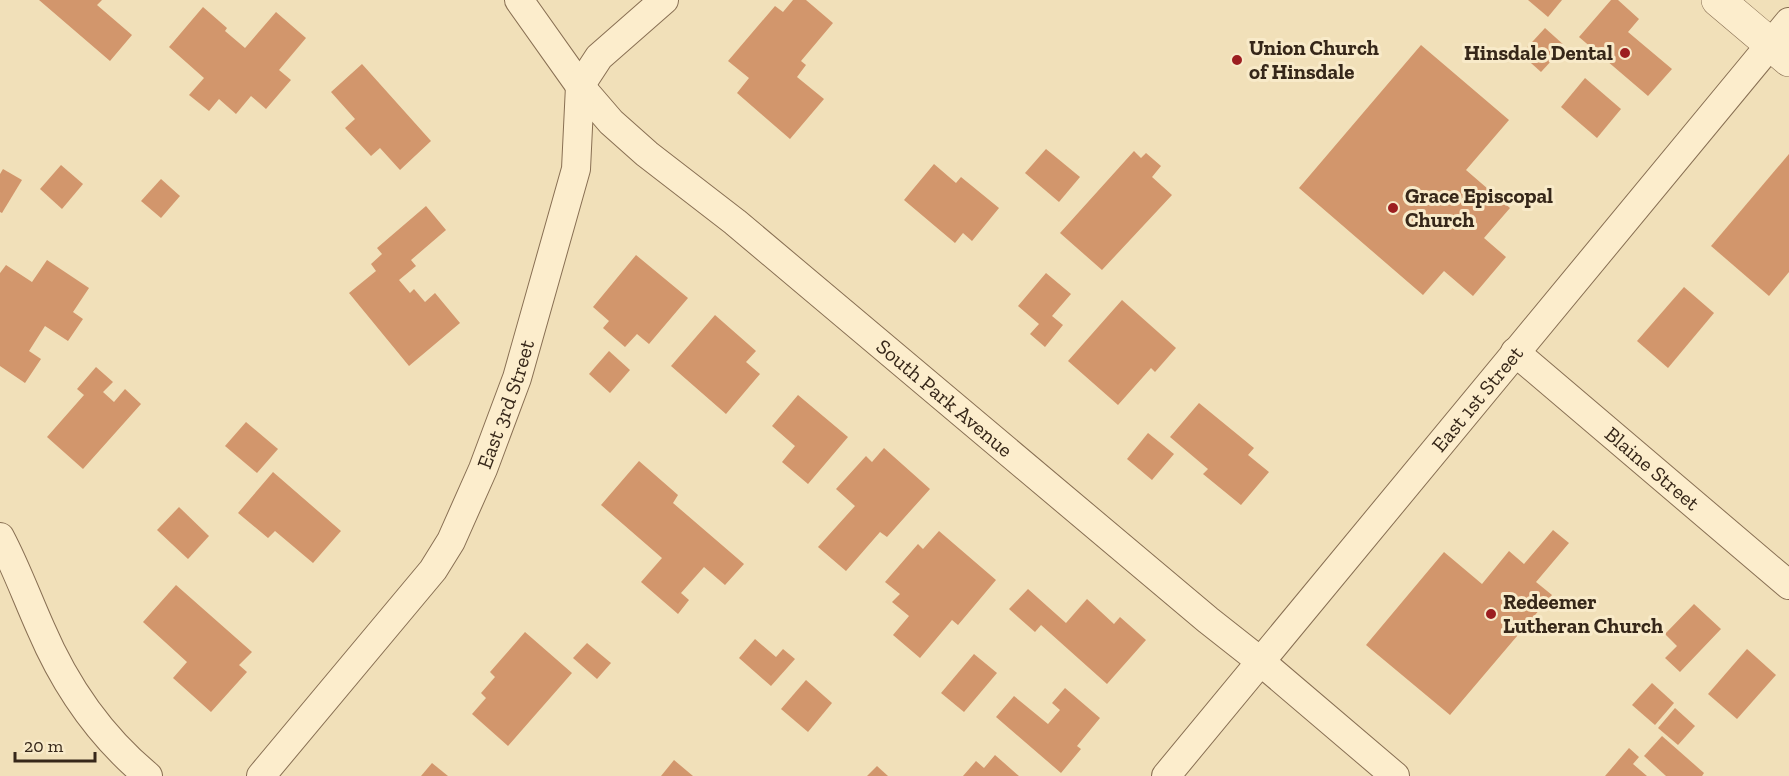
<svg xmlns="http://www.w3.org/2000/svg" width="1789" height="776" font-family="'Zilla Slab',serif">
<rect width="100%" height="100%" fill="#f1e0b9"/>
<g fill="#d2966c">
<polygon points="39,0 102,0 97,5 132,35 110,61"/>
<polygon points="793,0 806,0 833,23 801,61 806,65 797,77 824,99 790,139 737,93 749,78 728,61 775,6 783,12"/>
<polygon points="1528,0 1562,0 1548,17"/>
<polygon points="1611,0 1618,0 1639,19 1628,32 1672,69 1648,96 1579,37"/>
<polygon points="203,7 227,28 225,31 245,48 276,12 306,38 279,70 291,80 266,109 251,96 236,114 219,99 209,111 189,95 204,78 169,47"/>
<polygon points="1545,28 1565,46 1541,72 1521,54"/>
<polygon points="1421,45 1509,120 1466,170 1510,208 1484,238 1506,257 1473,296 1444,271 1423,295 1299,188"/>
<polygon points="362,64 431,141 400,170 380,148 371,156 345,128 355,119 331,92"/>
<polygon points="1585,78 1621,109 1597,138 1561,107"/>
<polygon points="1046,149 1080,177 1059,202 1025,173"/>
<polygon points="1134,151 1141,158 1146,153 1161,166 1152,177 1172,195 1102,270 1060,233"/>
<polygon points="1789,154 1789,272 1769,296 1711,246"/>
<polygon points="934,164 956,183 961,177 999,208 972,241 963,233 955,243 904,200"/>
<polygon points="61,165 83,184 62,209 40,189"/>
<polygon points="3,169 22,180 2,213 0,212 0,174"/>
<polygon points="161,179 180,196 161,218 141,201"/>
<polygon points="426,206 446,230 411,260 416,266 399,280 410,293 414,289 425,302 435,293 460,323 409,366 349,293 376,271 371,264 382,254 377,248"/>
<polygon points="636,255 688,298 649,344 637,334 625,347 603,328 609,321 593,307"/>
<polygon points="47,260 89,288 73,312 83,319 68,341 45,326 29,351 41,359 25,383 0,366 0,273 6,265 32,282"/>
<polygon points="1046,273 1071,294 1052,316 1063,325 1045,347 1030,334 1039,324 1018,306"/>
<polygon points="1684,287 1714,313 1668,368 1637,341"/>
<polygon points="1122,300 1176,348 1155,372 1151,368 1118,405 1068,361"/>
<polygon points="715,315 756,351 746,362 760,374 726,414 671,366"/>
<polygon points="609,351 630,370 610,393 589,374"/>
<polygon points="96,367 113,382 103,392 114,402 125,389 141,404 83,469 47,437 84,395 77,389"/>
<polygon points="798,395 848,437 808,484 782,462 795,446 772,426"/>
<polygon points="1199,403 1254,448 1248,455 1269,472 1241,505 1203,474 1208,469 1170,437"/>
<polygon points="246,422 278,449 257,473 225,446"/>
<polygon points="1148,433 1174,454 1152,480 1127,459"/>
<polygon points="884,448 930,489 887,537 880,532 846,571 818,547 855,506 836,489 866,456 872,462"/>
<polygon points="639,461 678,495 673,503 744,564 725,585 704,567 681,593 689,600 678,614 641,582 662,558 601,505"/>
<polygon points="273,472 341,531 313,563 275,531 268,538 238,513"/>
<polygon points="179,507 209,536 188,559 157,530"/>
<polygon points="1553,530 1569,543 1536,582 1552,595 1450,715 1366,645 1444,552 1482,584 1509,551 1524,564"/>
<polygon points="939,531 996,580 958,625 952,620 920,658 893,635 909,616 892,602 900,594 885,582 918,544 923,549"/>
<polygon points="176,585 252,652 239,665 247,672 211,712 173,678 187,662 143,622"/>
<polygon points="1028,589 1066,623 1087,599 1114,624 1120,617 1146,640 1107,684 1041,625 1035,632 1009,609"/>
<polygon points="1694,604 1721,629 1680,672 1665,658 1677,646 1665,634"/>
<polygon points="525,632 572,673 508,746 472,714 486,698 481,693 495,677 490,672"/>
<polygon points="755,639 776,657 783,649 795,659 771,686 739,658"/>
<polygon points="587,643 611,663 597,679 573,658"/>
<polygon points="1747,649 1776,675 1737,719 1708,694"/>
<polygon points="974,654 997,673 964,712 941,693"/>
<polygon points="806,680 832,703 808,732 781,709"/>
<polygon points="1652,683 1674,703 1655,725 1632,705"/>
<polygon points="1065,688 1100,718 1077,746 1081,749 1061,773 996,717 1014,696 1048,724 1060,710 1052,703"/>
<polygon points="1675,708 1695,726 1678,745 1658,728"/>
<polygon points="1662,736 1704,773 1702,776 1666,776 1644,756"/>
<polygon points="1629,748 1639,757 1633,764 1647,776 1605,776"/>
<polygon points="995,755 1019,776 963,776 976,761 984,768"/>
<polygon points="674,760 693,776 661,776"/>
<polygon points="432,763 448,776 421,776"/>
<polygon points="877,766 888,776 867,776"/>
</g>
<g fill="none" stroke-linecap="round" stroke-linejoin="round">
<g stroke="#886f53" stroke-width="30">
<g id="minor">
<path id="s1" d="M519,0L580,86L611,122L647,154L735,222L1208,620L1260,661L1395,776"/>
<path id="s2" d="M1515,352L1789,585"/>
<path d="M0,537C16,567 27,598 41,629C65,685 101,737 148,776"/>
<path id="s3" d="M261,776L433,570L451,541L483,469L517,378L576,169L580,86L599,57L664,0"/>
<path id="s4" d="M1166,776L1789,22"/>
</g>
</g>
<g stroke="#886f53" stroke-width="34">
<polyline id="tertiary" points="1718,0 1789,60"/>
</g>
<use href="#minor" stroke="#fcedcc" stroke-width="28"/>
<use href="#tertiary" stroke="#fcedcc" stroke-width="33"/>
</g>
<g fill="#9c1e20" stroke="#f8eac9" stroke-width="2">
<circle cx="1625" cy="53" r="6"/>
<circle cx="1237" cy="60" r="6"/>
<circle cx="1393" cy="208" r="6"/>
<circle cx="1491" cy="614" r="6"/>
</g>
<g text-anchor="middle" stroke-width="6" stroke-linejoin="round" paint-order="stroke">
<g font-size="21" font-weight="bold" fill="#362719" stroke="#f8eac9" text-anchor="start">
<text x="1249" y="55">Union Church<tspan x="1249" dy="24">of Hinsdale</tspan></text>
<text x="1613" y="60" text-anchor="end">Hinsdale Dental</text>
<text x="1405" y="203">Grace Episcopal<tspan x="1405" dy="24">Church</tspan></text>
<text x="1503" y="609">Redeemer<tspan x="1503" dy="24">Lutheran Church</tspan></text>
</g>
<g font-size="21" fill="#362719" stroke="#f8eac9">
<text dy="7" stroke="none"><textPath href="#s1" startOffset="586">South Park Avenue</textPath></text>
<text dy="7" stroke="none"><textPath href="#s4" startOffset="489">East 1st Street</textPath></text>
<text dy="7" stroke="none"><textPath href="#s3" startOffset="450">East 3rd Street</textPath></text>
<text dy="7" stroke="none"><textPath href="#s2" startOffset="180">Blaine Street</textPath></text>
</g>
</g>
<path d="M15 752v9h80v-9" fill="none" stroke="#362719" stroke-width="3"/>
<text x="24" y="752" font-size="18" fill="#362719" stroke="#f8eac9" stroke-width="4.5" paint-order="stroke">20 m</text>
</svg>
